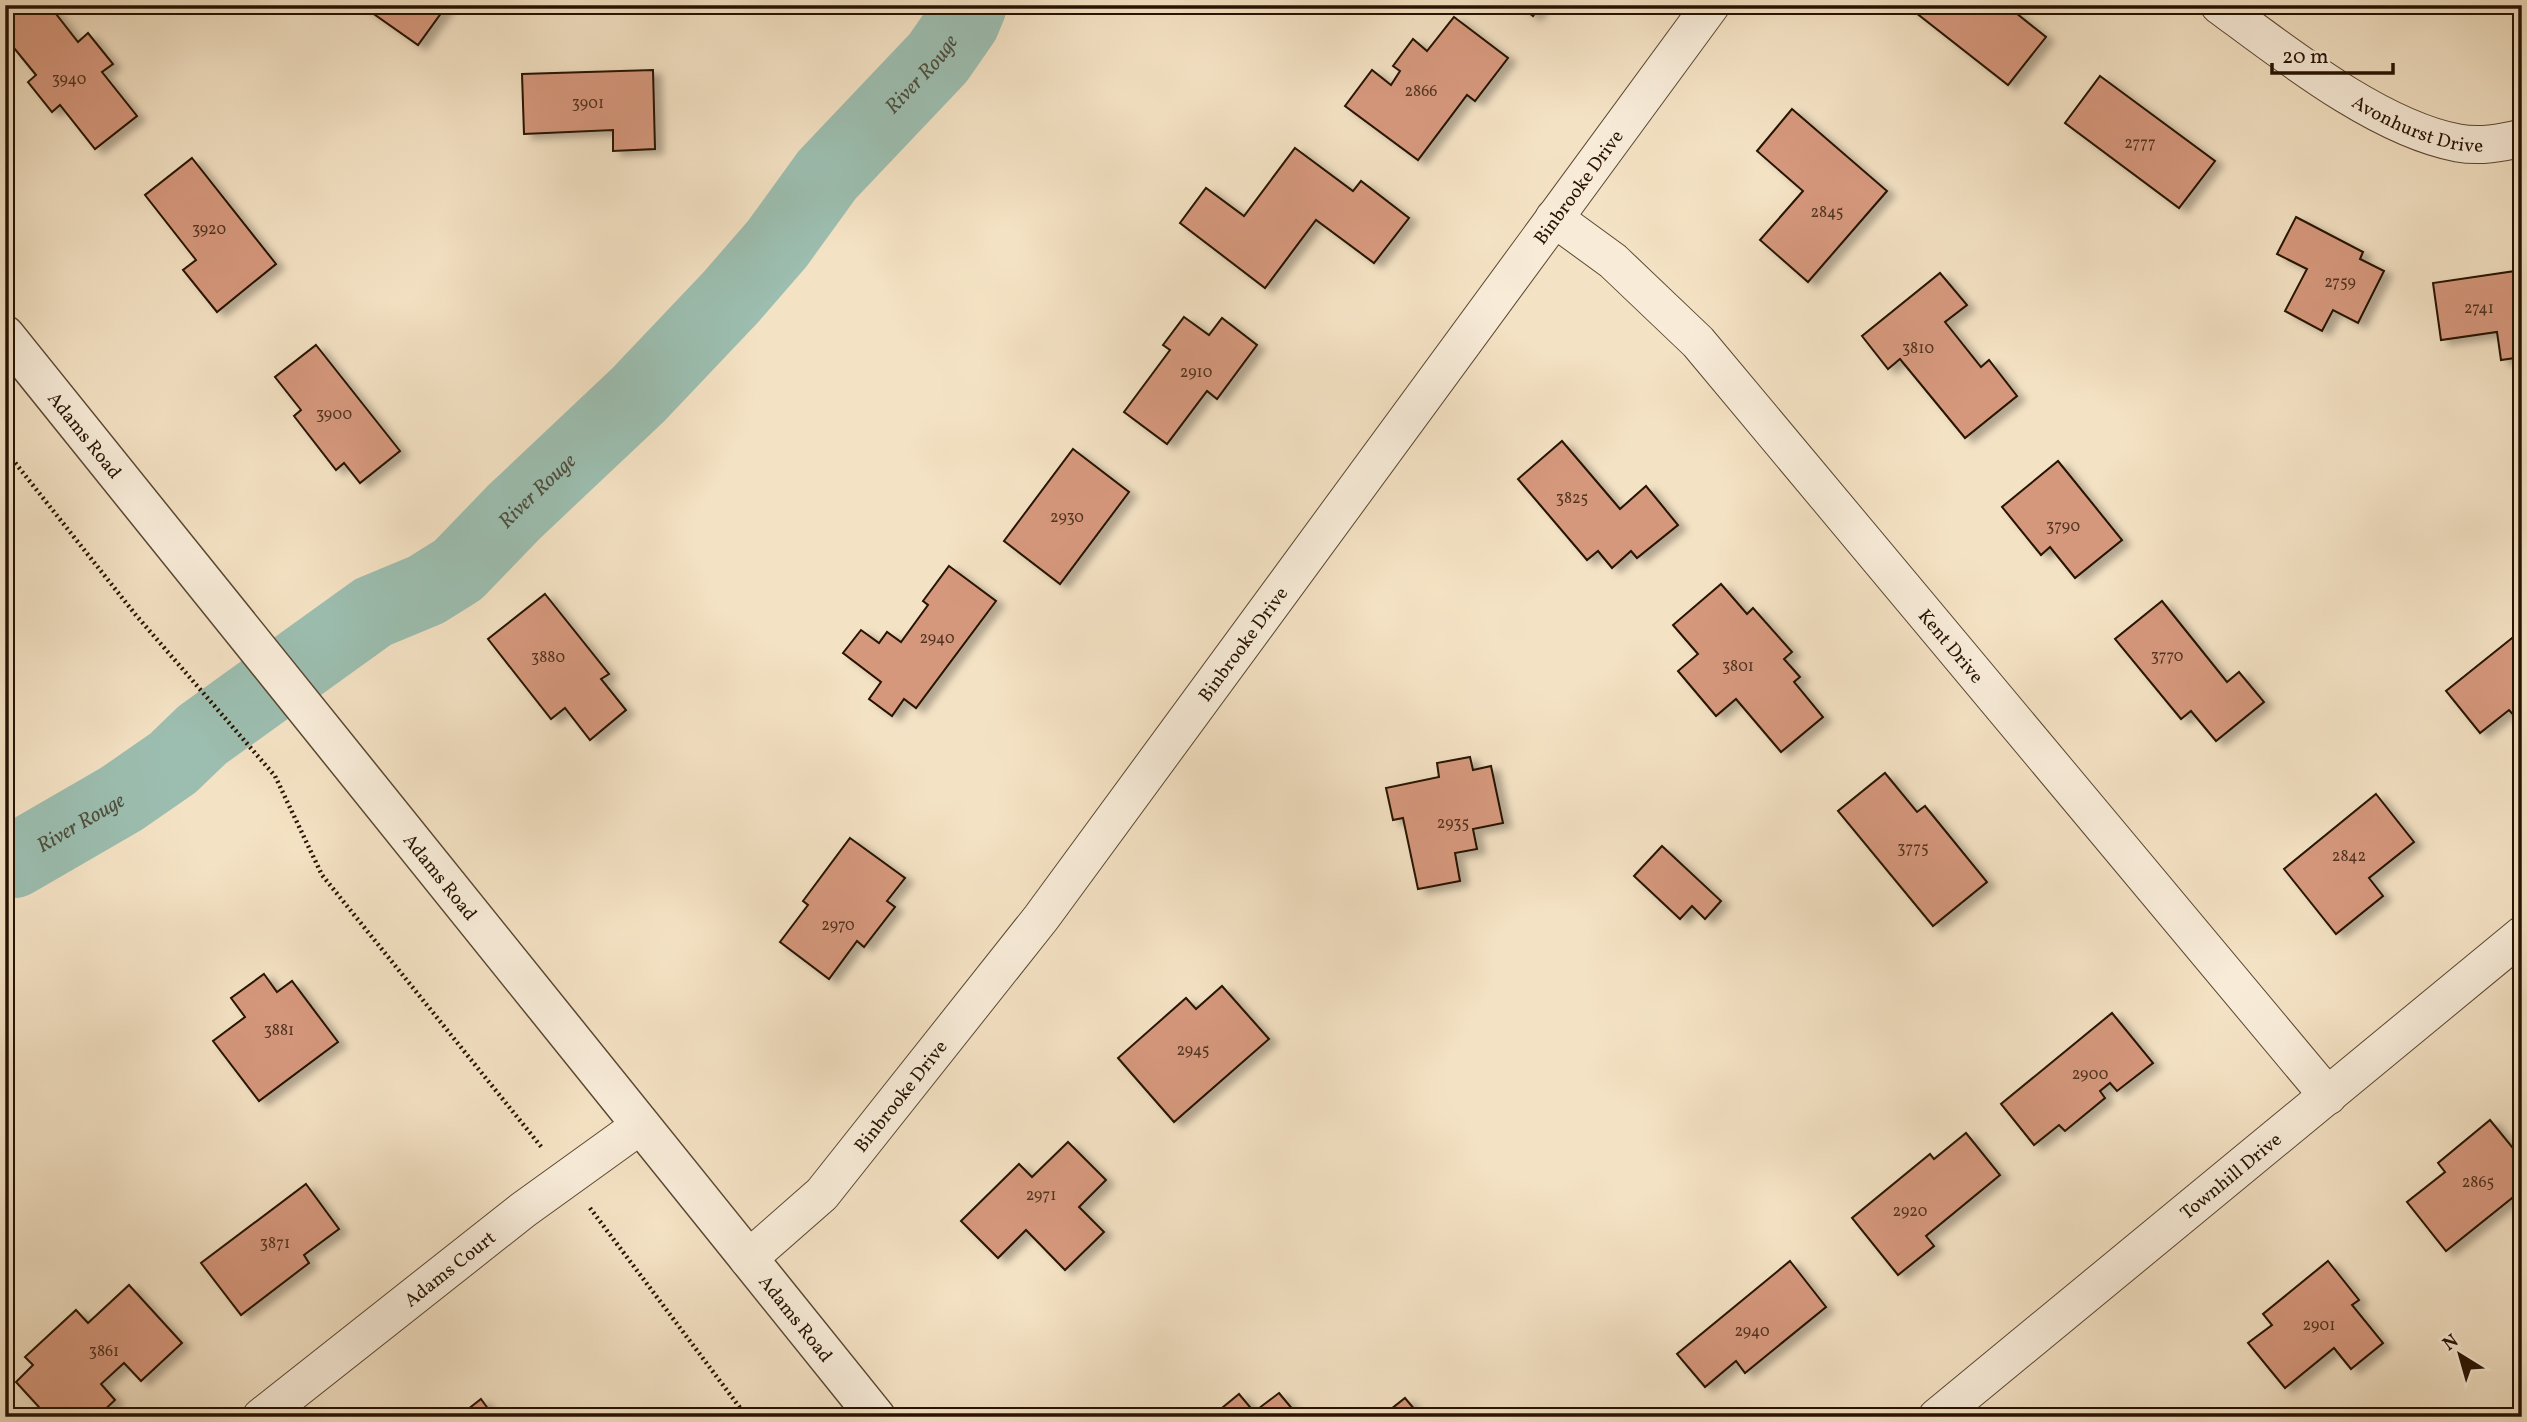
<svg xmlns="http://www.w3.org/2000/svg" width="2527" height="1422" font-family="Vollkorn,serif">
<defs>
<filter id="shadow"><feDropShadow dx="8" dy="4.5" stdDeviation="3.5" flood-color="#0004"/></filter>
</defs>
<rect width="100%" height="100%" fill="#f4e2c4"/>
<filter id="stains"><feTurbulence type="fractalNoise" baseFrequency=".00286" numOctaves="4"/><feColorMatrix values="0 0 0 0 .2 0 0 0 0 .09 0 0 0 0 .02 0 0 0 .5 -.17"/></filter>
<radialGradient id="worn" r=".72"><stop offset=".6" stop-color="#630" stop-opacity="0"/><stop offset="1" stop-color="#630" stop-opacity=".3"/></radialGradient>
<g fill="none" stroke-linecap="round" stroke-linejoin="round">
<path stroke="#9cbeb0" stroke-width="74" id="s1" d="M5,859L14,861L121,799L173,763L202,735L373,612L426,590L458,570L514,512L638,395L731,297L777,244L827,175L938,58L963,22L970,5"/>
</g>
<g fill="#d6987d" stroke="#261301" stroke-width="2" filter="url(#shadow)">
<polygon points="7,5 49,5 78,42 88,33 113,64 102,72 137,116 95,149 60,105 52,112 28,82 36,75 5,37"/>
<polygon points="361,5 447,5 418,45"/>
<polygon points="1519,5 1541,5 1533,16"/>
<polygon points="1906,5 2006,5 2046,37 2008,85"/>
<polygon points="1454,17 1508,58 1475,101 1467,95 1418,160 1345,106 1372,70 1391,85 1400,71 1393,66 1413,39 1427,51"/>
<polygon points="653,70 655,149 613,151 613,130 524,134 522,74"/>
<polygon points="2100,76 2215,161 2179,208 2065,123"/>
<polygon points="1792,109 1887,191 1808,282 1760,240 1803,191 1757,151"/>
<polygon points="1295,148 1353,191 1361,181 1409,218 1374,263 1316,220 1265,288 1180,223 1206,188 1244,216"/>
<polygon points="192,158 276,264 217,312 183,270 196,260 145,195"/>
<polygon points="2296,217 2363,252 2360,259 2384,271 2358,323 2333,310 2322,331 2285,311 2307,269 2277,254"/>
<polygon points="2522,270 2522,357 2501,360 2497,332 2441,340 2433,283"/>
<polygon points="1940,273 1967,305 1945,322 1981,367 1989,360 2017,396 1965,438 1900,359 1888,369 1862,336"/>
<polygon points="1184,317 1209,335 1222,318 1257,345 1217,399 1207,391 1167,444 1124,412 1170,350 1163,345"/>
<polygon points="316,345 400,451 360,483 344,463 336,470 294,416 301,410 275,377"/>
<polygon points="1562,441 1620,509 1646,486 1678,525 1637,558 1631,551 1612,568 1598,551 1587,560 1518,479"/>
<polygon points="1073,449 1129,492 1060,584 1004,541"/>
<polygon points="2058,461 2122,540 2075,578 2050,547 2041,555 2002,507"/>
<polygon points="949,566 996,601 916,708 904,699 892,716 869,699 881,682 843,653 861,630 879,643 887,632 901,642 928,605 923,601"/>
<polygon points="1721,584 1747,614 1753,608 1792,652 1784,659 1800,677 1794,682 1823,717 1781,752 1736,699 1716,716 1678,671 1698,654 1673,625"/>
<polygon points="545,594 609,674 601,679 626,710 590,740 565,708 551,719 488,639"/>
<polygon points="2162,601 2227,682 2239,672 2264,702 2216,741 2191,711 2181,719 2115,639"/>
<polygon points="2522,630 2522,717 2518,720 2509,710 2480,733 2446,691"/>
<polygon points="1470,757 1473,770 1491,766 1503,823 1473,829 1477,849 1455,853 1460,881 1418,889 1403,818 1393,820 1386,788 1439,777 1437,763"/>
<polygon points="1885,773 1917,812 1925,806 1987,882 1933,926 1838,811"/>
<polygon points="2376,794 2414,842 2369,878 2383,896 2336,934 2284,869"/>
<polygon points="850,838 905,878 887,901 895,907 864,947 857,941 829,979 780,942 808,905 803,901"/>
<polygon points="1662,846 1721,901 1705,919 1692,906 1680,919 1634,876"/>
<polygon points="264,974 277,992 292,981 338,1042 259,1101 213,1041 245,1017 231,998"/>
<polygon points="1222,986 1269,1039 1174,1122 1118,1058 1186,998 1196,1009"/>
<polygon points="2112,1013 2153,1063 2117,1091 2110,1083 2100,1091 2105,1098 2065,1131 2059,1125 2034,1145 2001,1104"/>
<polygon points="2490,1120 2522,1159 2522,1190 2446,1251 2407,1202 2445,1172 2438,1163"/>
<polygon points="1966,1133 2000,1175 1926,1236 1934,1246 1898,1275 1852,1218 1930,1154 1934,1159"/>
<polygon points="1068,1142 1106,1180 1079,1207 1104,1232 1065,1270 1026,1230 998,1258 961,1221 1019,1164 1032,1177"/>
<polygon points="306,1184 339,1229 304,1255 309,1263 241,1315 201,1263"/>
<polygon points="1790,1261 1826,1307 1745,1373 1736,1361 1705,1387 1677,1354"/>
<polygon points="2328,1261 2359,1300 2352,1305 2383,1343 2351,1369 2334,1348 2285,1388 2248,1343 2272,1325 2263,1314"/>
<polygon points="129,1285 182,1343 141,1381 124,1363 101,1384 115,1400 97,1417 48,1417 16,1382 33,1365 25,1357 76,1310 88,1323"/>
<polygon points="1279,1393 1299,1417 1211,1417 1239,1394 1254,1412"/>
<polygon points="1405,1398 1421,1417 1381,1417"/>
<polygon points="481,1399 494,1417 458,1417"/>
</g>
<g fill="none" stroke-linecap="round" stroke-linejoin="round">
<g stroke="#5a4732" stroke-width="39">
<g id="minor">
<path id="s2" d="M2219,5C2284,53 2378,128 2458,143C2480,147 2501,143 2522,138"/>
<path id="s3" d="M1554,218L1613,261L1698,342L2328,1096"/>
<path id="s4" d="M748,1259L822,1194L1041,918L1711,5"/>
<path id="s5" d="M261,1417L523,1210L641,1125"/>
<path id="s6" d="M1937,1417L2522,935"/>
</g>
</g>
<g stroke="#5a4732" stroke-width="41">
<g id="tertiary">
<path id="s7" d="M5,335L876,1417"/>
</g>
</g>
<g stroke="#261301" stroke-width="4.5" stroke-dasharray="2 3.5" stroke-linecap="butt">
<polyline points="5,450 135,614 275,776 322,875 543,1149"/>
<polyline points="590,1208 747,1417"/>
</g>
<use href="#minor" stroke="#f8ecd9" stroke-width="37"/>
<use href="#tertiary" stroke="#f8ecd9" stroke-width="38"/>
</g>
<g text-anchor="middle" stroke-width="7" stroke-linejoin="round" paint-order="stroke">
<g font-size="16" fill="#523420">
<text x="69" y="84">3940</text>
<text x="1421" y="96">2866</text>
<text x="588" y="108">3901</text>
<text x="2140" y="148">2777</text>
<text x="1827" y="217">2845</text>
<text x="209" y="234">3920</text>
<text x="2340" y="287">2759</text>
<text x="2479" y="313">2741</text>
<text x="1918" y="353">3810</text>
<text x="1196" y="377">2910</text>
<text x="334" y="419">3900</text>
<text x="1572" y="503">3825</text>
<text x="1067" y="522">2930</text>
<text x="2063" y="531">3790</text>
<text x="937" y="643">2940</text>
<text x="2167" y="661">3770</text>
<text x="548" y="662">3880</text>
<text x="1738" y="671">3801</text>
<text x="1453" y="828">2935</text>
<text x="1913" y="853">3775</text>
<text x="2349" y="861">2842</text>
<text x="838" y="930">2970</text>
<text x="279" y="1035">3881</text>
<text x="1193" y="1055">2945</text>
<text x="2090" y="1079">2900</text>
<text x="2478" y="1187">2865</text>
<text x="1041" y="1200">2971</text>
<text x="1910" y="1216">2920</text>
<text x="275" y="1248">3871</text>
<text x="2319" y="1330">2901</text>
<text x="1752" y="1336">2940</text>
<text x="104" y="1356">3861</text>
</g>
<g font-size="19" fill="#261301" stroke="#f8ecd9">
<text dy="7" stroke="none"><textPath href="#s2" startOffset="234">Avonhurst Drive</textPath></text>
<text dy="7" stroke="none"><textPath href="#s4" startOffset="1358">Binbrooke Drive</textPath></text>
<text dy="7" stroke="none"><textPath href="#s7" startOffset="128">Adams Road</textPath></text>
<text dy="7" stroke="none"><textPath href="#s4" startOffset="791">Binbrooke Drive</textPath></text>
<text dy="7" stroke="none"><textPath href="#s3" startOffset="586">Kent Drive</textPath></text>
<text dy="7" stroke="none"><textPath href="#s7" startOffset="695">Adams Road</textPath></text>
<text dy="7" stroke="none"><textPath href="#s4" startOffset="224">Binbrooke Drive</textPath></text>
<text dy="7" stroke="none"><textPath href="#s6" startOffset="380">Townhill Drive</textPath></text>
<text dy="7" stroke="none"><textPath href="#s5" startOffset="240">Adams Court</textPath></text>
<text dy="7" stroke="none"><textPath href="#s7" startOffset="1262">Adams Road</textPath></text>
</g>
<g font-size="21" font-style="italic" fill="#4f4f3e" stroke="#f8ecd9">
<text dy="7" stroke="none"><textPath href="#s1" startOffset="1222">River Rouge</textPath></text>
<text dy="7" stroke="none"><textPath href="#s1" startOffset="654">River Rouge</textPath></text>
<text dy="7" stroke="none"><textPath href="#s1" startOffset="86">River Rouge</textPath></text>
</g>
</g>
<rect width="2527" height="1422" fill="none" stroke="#f4e2c4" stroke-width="28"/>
<rect x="7" y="7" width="2513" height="1408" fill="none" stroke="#261301" stroke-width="3.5"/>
<rect x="14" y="14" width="2499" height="1394" fill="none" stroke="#261301" stroke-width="2"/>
<g transform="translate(2460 1355) rotate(323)" stroke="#f8ecd9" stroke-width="5" paint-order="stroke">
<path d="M0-5L12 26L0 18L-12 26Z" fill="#261301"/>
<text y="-10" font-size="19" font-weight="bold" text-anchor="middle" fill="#261301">N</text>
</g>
<path d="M2272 63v10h121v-10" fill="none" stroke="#261301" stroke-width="3.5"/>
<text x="2282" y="63" font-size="21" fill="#261301" stroke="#f8ecd9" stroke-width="5" paint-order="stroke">20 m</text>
<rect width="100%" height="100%" filter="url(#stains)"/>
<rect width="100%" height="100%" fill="url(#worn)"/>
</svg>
